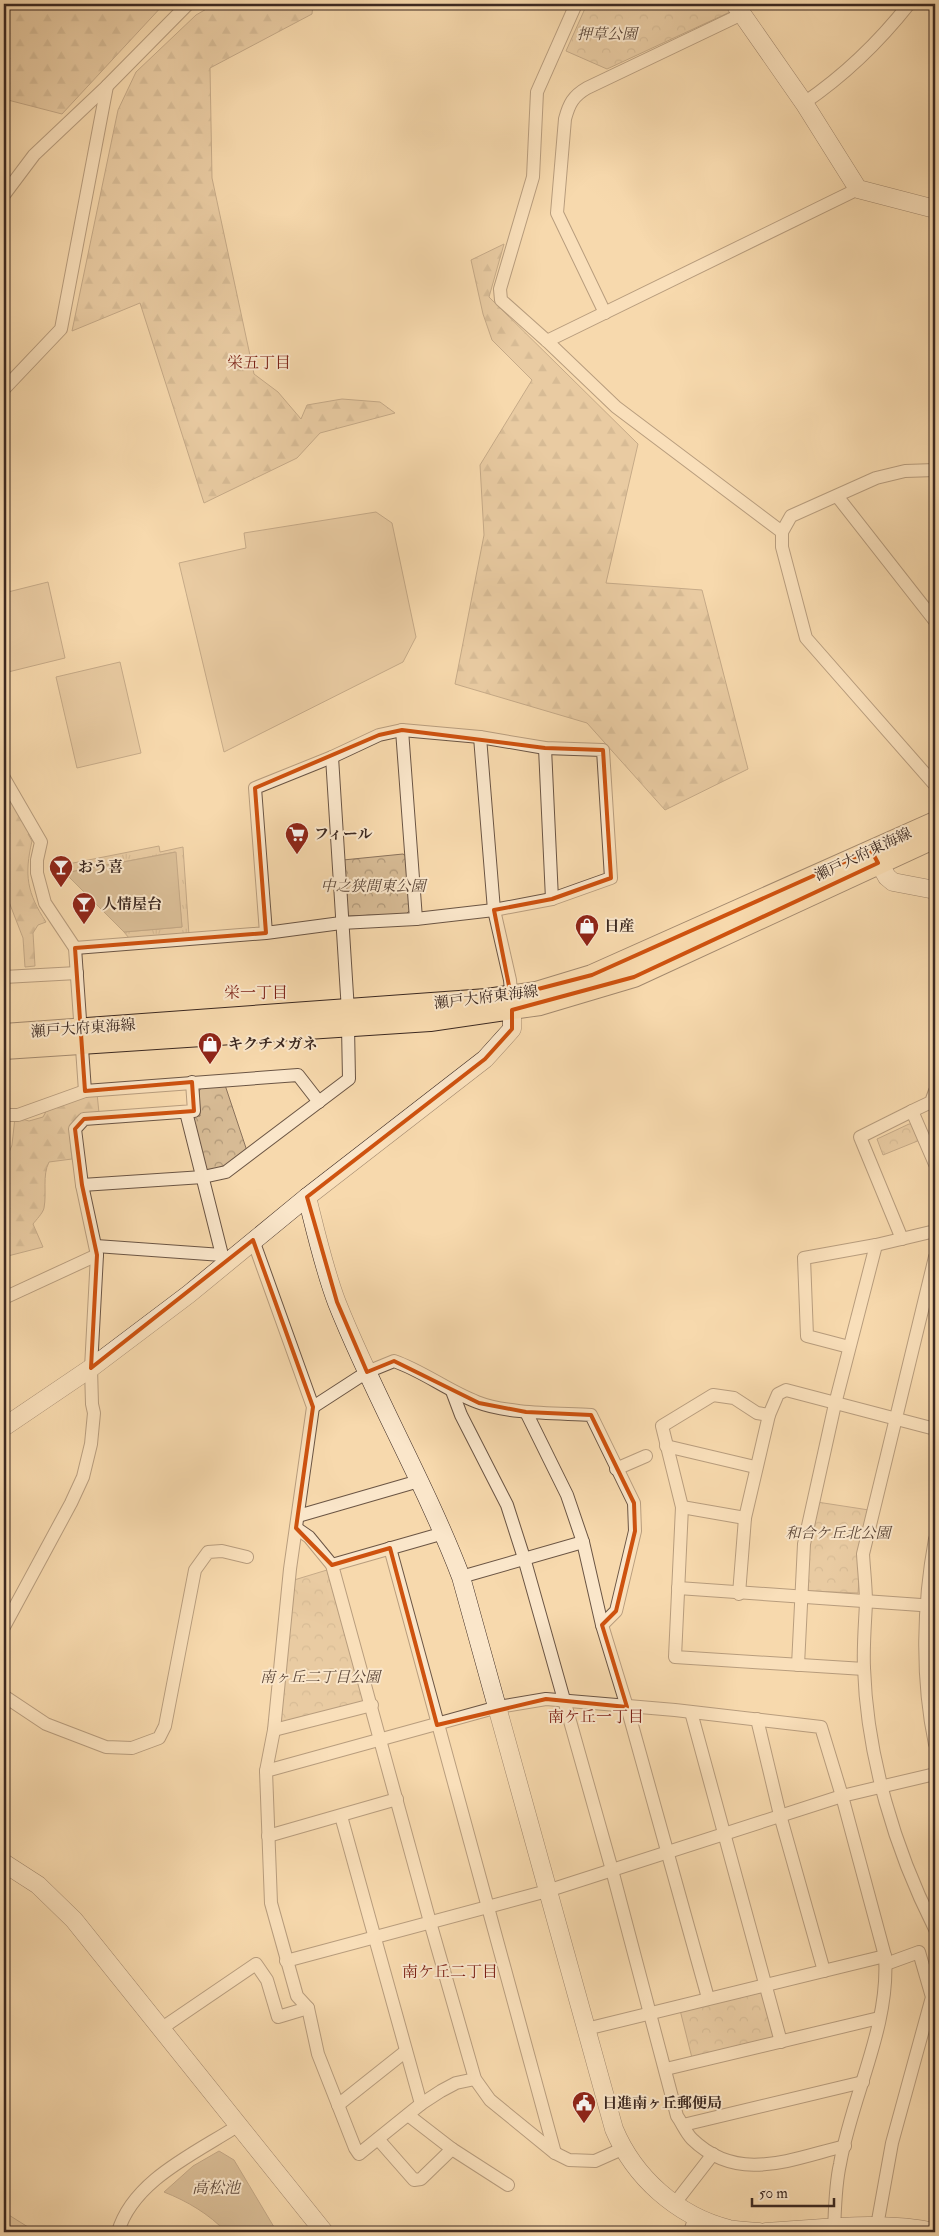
<svg xmlns="http://www.w3.org/2000/svg" width="939" height="2236" font-family="'IM FELL Double Pica','Noto Serif JP',serif">
<defs>
<pattern id="grass-tufts" width="24" height="20" patternUnits="userSpaceOnUse" patternTransform="scale(1.25)"><rect width="24" height="20" fill="#d7bb95"/><path d="M3 7l-1-3M5 7V3M7 7l1-3M15 17l-1-3M17 17v-4M19 17l1-3" fill="none" stroke="#b09879"/></pattern>
<pattern id="forest-firs" width="22" height="20" patternUnits="userSpaceOnUse" patternTransform="scale(1.25)"><rect width="22" height="20" fill="#d7bb95"/><path d="M5 1l3.5 6h-7zM16 11l3.5 6h-7z" fill="#b09879"/></pattern>
<pattern id="park-crowns" width="20" height="18" patternUnits="userSpaceOnUse" patternTransform="scale(1.25)"><rect width="20" height="18" fill="#d7bb95"/><path d="M2 6a3 3 0 1 1 6 0M12 15a3 3 0 1 1 6 0" fill="none" stroke="#b09879"/></pattern>
</defs>
<rect width="100%" height="100%" fill="#f7d9ad"/>
<filter id="stains"><feTurbulence type="fractalNoise" baseFrequency=".004" numOctaves="4"/><feColorMatrix values="0 0 0 0 .2 0 0 0 0 .09 0 0 0 0 .02 0 0 0 .5 -.17"/></filter>
<radialGradient id="worn" r=".72"><stop offset=".6" stop-color="#630" stop-opacity="0"/><stop offset="1" stop-color="#630" stop-opacity=".3"/></radialGradient>
<g fill="url(#grass-tufts)" stroke="#8a725b">
<polygon points="159,846 160,852 183,847 189,935 129,938 124,932 182,927 175,852 65,873 58,866"/>
<polygon points="4,2212 36,2232 4,2232"/>
</g>
<g fill="url(#forest-firs)" stroke="#8a725b">
<polygon points="4,4 164,4 62,114 4,99"/>
<polygon points="215,4 313,4 312,14 210,68 212,178 254,374 278,392 301,419 307,405 342,399 380,402 395,413 320,433 297,458 204,503 140,303 72,331 118,110 136,72 196,15"/>
<polygon points="504,244 489,297 638,444 606,583 702,590 748,769 665,810 587,723 455,684 484,535 480,465 532,380 492,340 483,314 471,260"/>
<path d="M4,786L31,832L28,834L32,841C24,875 27,893 46,922L38,925L33,933L35,966L25,967L23,938L4,889Z"/>
<path d="M97,1093L99,1113C93,1113 87,1113 82,1114C65,1119 71,1146 72,1159L49,1162C42,1176 47,1192 44,1208C43,1213 36,1220 33,1224L43,1247L4,1257V1165L12,1145L15,1117L29,1121L43,1117L48,1108Z"/>
</g>
<g fill="url(#park-crowns)" stroke="#8a725b">
<polygon points="587,4 727,4 732,11 607,69 566,51"/>
<polygon points="403,854 406,856 410,910 406,914 348,916 343,860"/>
<polygon points="225,1085 247,1151 224,1166 204,1172 190,1117 200,1116 199,1091 203,1086"/>
<polygon points="909,1124 913,1124 920,1140 883,1155 877,1139"/>
<polygon points="817,1502 869,1510 861,1555 858,1593 808,1591 809,1546"/>
<polygon points="327,1570 364,1703 279,1724 294,1580"/>
<polygon points="761,1990 774,2040 692,2058 680,2010"/>
</g>
<g fill="#d7bb95" stroke="#8a725b">
<polygon points="376,512 392,523 416,637 403,662 224,752 179,563 246,548 244,533"/>
<polygon points="48,582 65,658 4,673 4,593"/>
<polygon points="120,662 141,753 77,768 56,677"/>
</g>
<g fill="#b79d7d" stroke="#866f58">
<polygon points="176,852 182,927 124,932 65,873"/>
<path d="M219,2151L234,2160L277,2232H226C209,2214 187,2201 164,2192L193,2166Z"/>
</g>
<g fill="none" stroke-linecap="round" stroke-linejoin="round">
<g stroke="#6b5544" stroke-width="14">
<g id="street">
<polyline points="576,4 537,92 533,177 500,289 501,300 547,341 616,407 782,532"/>
<path d="M804,103C845,75 879,42 909,4"/>
<polyline points="4,195 34,155 107,86 188,4"/>
<path d="M605,313L557,213L565,119C569,104 573,96 587,88L742,14"/>
<polyline points="547,341 858,189"/>
<polyline points="4,389 61,329 107,86"/>
<polyline points="935,470 905,471 876,478 791,516 782,532 782,547 806,638 935,785"/>
<polyline points="837,496 935,621"/>
<polyline points="402,730 416,919"/>
<polyline points="480,737 494,910 510,980 512,1003"/>
<polyline points="545,748 552,899"/>
<polyline points="332,757 348,1011"/>
<polyline points="4,778 41,842 37,860 37,873 45,903 75,948 85,1091"/>
<polyline points="75,948 266,933 341,923 416,919 494,910 552,899 611,878 603,750 545,748 480,737 402,730 379,735 332,757 255,788 266,933"/>
<polyline points="4,977 77,973"/>
<polyline points="935,1091 931,1102 912,1111 935,1164"/>
<polyline points="186,1112 222,1255"/>
<polyline points="4,1115 18,1115 85,1091 298,1075 319,1102"/>
<polyline points="82,1185 203,1177 226,1172 349,1079 348,1027"/>
<polyline points="902,1239 860,1137 912,1111"/>
<polyline points="253,1240 313,1407 290,1569 274,1730 266,1771 271,1903 297,1996 308,2008 318,2054 355,2148 359,2154 421,2104 441,2091 456,2083 475,2079"/>
<polyline points="96,1246 222,1255 224,1263"/>
<path d="M935,1257L863,1554C864,1571 866,1587 866,1603C865,1625 863,1646 864,1668C867,1757 895,1850 935,1929"/>
<polyline points="4,1298 97,1255"/>
<polyline points="849,1347 807,1336 804,1258 876,1245 935,1231"/>
<path d="M452,1391L461,1415L507,1505L524,1558L612,1870L677,2116C682,2123 686,2133 692,2139C738,2184 791,2159 845,2146"/>
<path d="M313,1407L367,1372L394,1361C423,1371 448,1391 477,1402C507,1414 558,1413 591,1415L634,1503L635,1531L616,1611L602,1625"/>
<polyline points="526,1412 567,1495 583,1542 602,1625 627,1707 708,1998"/>
<polyline points="769,1415 757,1413 734,1398 713,1395 662,1426 682,1507 675,1657 864,1669"/>
<polyline points="666,1446 755,1467"/>
<polyline points="616,1469 646,1456"/>
<polyline points="682,1507 745,1518"/>
<polyline points="298,1516 419,1481"/>
<polyline points="296,1528 309,1537 332,1565 430,1922 475,2079 490,2100 555,2153 569,2160 595,2161 622,2149"/>
<path d="M935,1539C923,1604 921,1678 935,1744"/>
<polyline points="390,1548 555,2153"/>
<polyline points="332,1565 444,1533"/>
<polyline points="461,1577 583,1542"/>
<polyline points="678,1588 935,1606"/>
<polyline points="739,1594 745,1518 769,1415 778,1394 786,1390 935,1429"/>
<polyline points="4,1627 71,1503 83,1477 91,1444 94,1413 92,1404 91,1368 97,1255 82,1185 75,1129 84,1119 194,1111 192,1082"/>
<polyline points="798,1665 804,1544 835,1404 876,1245"/>
<polyline points="4,1696 46,1724 106,1747 132,1748 159,1738 165,1726 195,1570 208,1552 222,1551 247,1557"/>
<polyline points="691,1712 781,2042"/>
<polyline points="757,1719 780,1815 824,1971"/>
<polyline points="274,1730 372,1705"/>
<path d="M266,1771L498,1707L546,1699L675,1710L821,1727L842,1796L885,1956C890,2027 852,2095 840,2164C835,2186 835,2210 834,2232"/>
<polyline points="341,1816 421,2104"/>
<polyline points="268,1836 397,1799"/>
<polyline points="286,1961 547,1891 842,1796 935,1774"/>
<polyline points="162,2028 256,1964 267,1980 278,2017 308,2008"/>
<polyline points="586,2029 885,1956"/>
<polyline points="666,2069 879,2018"/>
<polyline points="338,2105 406,2051"/>
<polyline points="683,2125 863,2082"/>
<polyline points="378,2139 414,2180 421,2179 452,2149 408,2115"/>
<polyline points="452,2149 508,2185"/>
<polyline points="675,2203 713,2154"/>
<polyline points="877,2226 892,2143 932,1997 919,1952 886,1964"/>
<path d="M118,2232C133,2180 196,2153 239,2125"/>
<polyline points="690,2232 695,2216"/>
</g>
</g>
<g stroke="#3c2921" stroke-width="19">
<g id="secondary">
<polyline points="735,4 804,103 858,189 935,209"/>
<polyline points="873,852 887,877 893,882 935,890"/>
<path d="M307,1197C316,1233 324,1269 337,1303C374,1396 425,1483 461,1577L614,2129C634,2177 677,2216 729,2229C738,2231 749,2231 759,2232"/>
<polyline points="4,1427 91,1368 189,1294 307,1197 485,1059 512,1029 512,1010"/>
<polyline points="4,1863 38,1885 74,1920 324,2232"/>
<path d="M766,2232C821,2229 880,2220 935,2232"/>
</g>
</g>
<g stroke="#3c2921" stroke-width="22">
<g id="primary">
<polyline points="4,1034 487,999 536,992 592,975 935,822"/>
<polyline points="4,1049 430,1021 540,1005 634,977 935,838"/>
</g>
</g>
<use href="#street" stroke="#fae6ca" stroke-width="12"/>
<use href="#secondary" stroke="#fae6ca" stroke-width="18"/>
<use href="#primary" stroke="#f7d9ad" stroke-width="20"/>
</g>
<path d="M0 0H939V2236H0ZM402,730L545,748L603,750L611,878L552,899L494,910L511,996L592,975L871,850L878,863L634,977L512,1010V1029L485,1059L307,1197L337,1302L367,1372L394,1361L479,1403L526,1412L591,1415L634,1503L635,1531L616,1611L602,1625L627,1707L546,1699L437,1725L390,1548L332,1565L296,1528L313,1407L253,1240L91,1368L97,1255L82,1185L75,1129L84,1119L194,1111L192,1082L85,1091L75,948L266,933L255,788L379,735Z" fill="#f7d9ad" fill-opacity=".55" fill-rule="evenodd"/>
<path fill="none" stroke="#ce520f" stroke-width="4" stroke-linejoin="round" d="M402,730L545,748L603,750L611,878L552,899L494,910L511,996L592,975L871,850L878,863L634,977L512,1010V1029L485,1059L307,1197L337,1302L367,1372L394,1361L479,1403L526,1412L591,1415L634,1503L635,1531L616,1611L602,1625L627,1707L546,1699L437,1725L390,1548L332,1565L296,1528L313,1407L253,1240L91,1368L97,1255L82,1185L75,1129L84,1119L194,1111L192,1082L85,1091L75,948L266,933L255,788L379,735Z"/>
<defs>
<g id="supermarket-pin" transform="scale(1.25)"><path d="M0 17L-7.5 6A9.5 9.5 0 1 1 7.5 6Z" fill="#8f2418" stroke="#fae6ca"/><path d="M-6-5.5h2.5l.6 2H6L4.5 2H-2.5L-4.4-4H-6ZM-1.5 3.2a1.3 1.3 0 1 0 .1 0ZM3 3.2a1.3 1.3 0 1 0 .1 0Z" fill="#fff"/></g>
<g id="bar-pin" transform="scale(1.25)"><path d="M0 17L-7.5 6A9.5 9.5 0 1 1 7.5 6Z" fill="#8f2418" stroke="#fae6ca"/><path d="M-6-5H6L.8 .8V4.5H3.5V6h-7V4.5H-.8V.8Z" fill="#fff"/></g>
<g id="shop-pin" transform="scale(1.25)"><path d="M0 17L-7.5 6A9.5 9.5 0 1 1 7.5 6Z" fill="#8f2418" stroke="#fae6ca"/><path d="M-5-2.5h2.3a2.7 3.5 0 0 1 5.4 0H5L5.5 6h-11ZM-1.5-2.5h3a1.5 2.3 0 0 0-3 0Z" fill="#fff"/></g>
<g id="civic-pin" transform="scale(1.25)"><path d="M0 17L-7.5 6A9.5 9.5 0 1 1 7.5 6Z" fill="#8f2418" stroke="#fae6ca"/><path d="M-.6-6.5H3V-4.5H.6V-3L4-1V1h2V6H-6V1h2V-1L-.6-3ZM-1.2 2.5V6h2.4V2.5Z" fill="#fff"/></g>
</defs>
<g fill-rule="evenodd">
<use href="#supermarket-pin" x="297" y="834"/>
<use href="#bar-pin" x="61" y="867"/>
<use href="#bar-pin" x="84" y="904"/>
<use href="#shop-pin" x="587" y="926"/>
<use href="#shop-pin" x="210" y="1044"/>
<use href="#civic-pin" x="584" y="2103"/>
</g>
<g text-anchor="middle" stroke-width="4" stroke-linejoin="round" paint-order="stroke">
<g font-size="15" font-style="italic" fill="#5b4638" stroke="#fae6ca">
<text x="607" y="39">押草公園</text>
<text x="373" y="891">中之狭間東公園</text>
<text x="838" y="1538">和合ケ丘北公園</text>
<text x="320" y="1682">南ヶ丘二丁目公園</text>
</g>
<g font-size="15" font-weight="bold" fill="#3c2921" stroke="#fae6ca" text-anchor="start">
<text x="314" y="839">フィール</text>
<text x="78" y="872">おう喜</text>
<text x="102" y="909">人情屋台</text>
<text x="604" y="931">日産</text>
<text x="228" y="1049">キクチメガネ</text>
<text x="602" y="2108">日進南ヶ丘郵便局</text>
</g>
<g font-size="15" fill="#3c2921" stroke="#fae6ca">
<text transform="translate(863 854) rotate(-25)" y="5">瀬戸大府東海線</text>
<text transform="translate(486 997) rotate(-7)" y="5">瀬戸大府東海線</text>
<text transform="translate(83 1028) rotate(-4)" y="5">瀬戸大府東海線</text>
</g>
<g font-size="16" fill="#7a1f14" stroke="#fae6ca">
<text x="259" y="368">栄五丁目</text>
<text x="256" y="998">栄一丁目</text>
<text x="596" y="1722">南ケ丘一丁目</text>
<text x="450" y="1977">南ケ丘二丁目</text>
</g>
<g font-size="16" font-style="italic" fill="#614c3d" stroke="#fae6ca">
<text x="216" y="2193">高松池</text>
</g>
</g>
<rect width="939" height="2236" fill="none" stroke="#f7d9ad" stroke-width="20"/>
<rect x="5" y="5" width="929" height="2226" fill="none" stroke="#3c2921" stroke-width="2.5"/>
<rect x="10" y="10" width="919" height="2216" fill="none" stroke="#3c2921"/>
<path d="M752 2198v8h82v-8" fill="none" stroke="#3c2921" stroke-width="2.5"/>
<text x="759" y="2198" font-size="15" fill="#3c2921" stroke="#fae6ca" stroke-width="4" paint-order="stroke">50 m</text>
<rect width="100%" height="100%" filter="url(#stains)"/>
<rect width="100%" height="100%" fill="url(#worn)"/>
</svg>
